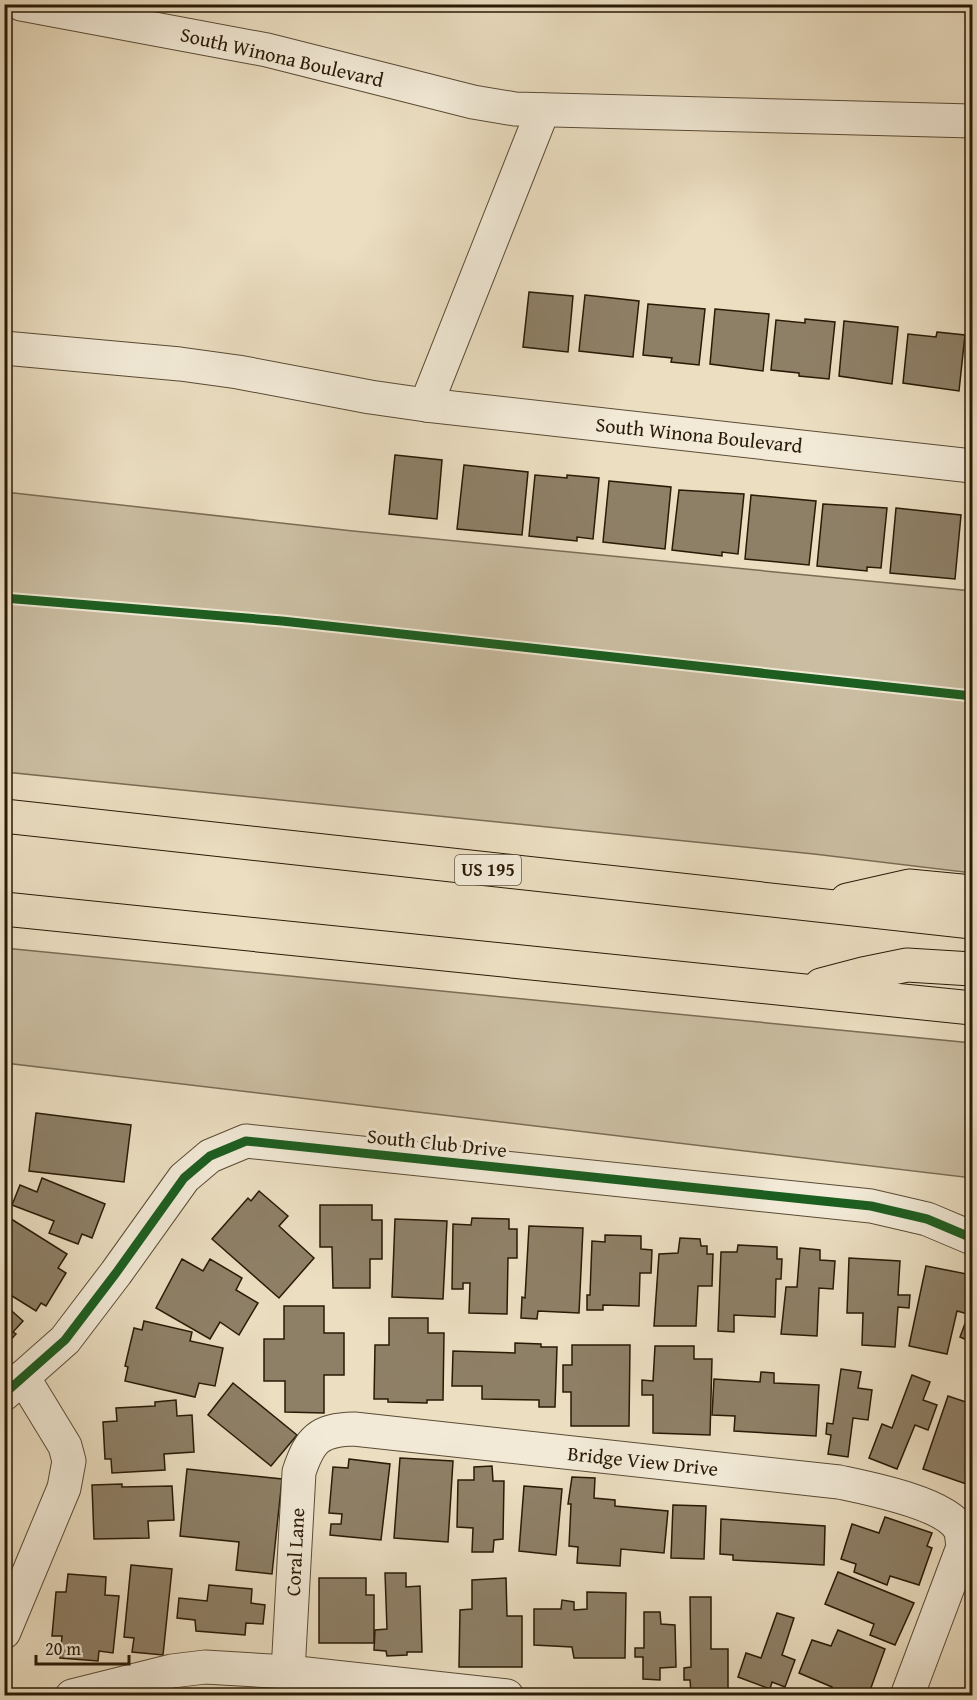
<svg xmlns="http://www.w3.org/2000/svg" width="977" height="1700" font-family="'Gentium Book Plus',serif">
<rect width="100%" height="100%" fill="#ebdec1"/>
<filter id="stains"><feTurbulence type="fractalNoise" baseFrequency=".00333" numOctaves="4"/><feColorMatrix values="0 0 0 0 .2 0 0 0 0 .09 0 0 0 0 .02 0 0 0 .5 -.17"/></filter>
<radialGradient id="worn" r=".72"><stop offset=".6" stop-color="#630" stop-opacity="0"/><stop offset="1" stop-color="#630" stop-opacity=".3"/></radialGradient>
<g fill="#cabda1" stroke="#7a6c54" stroke-width="1.5">
<polygon points="5,492 353,531 972,591 972,873 814,854 5,772"/>
<polygon points="4,948 972,1043 972,1178 5,1063"/>
</g>
<g fill="#8e8067" stroke="#291a06" stroke-width="1.5">
<polygon points="529,292 573,296 568,352 523,347"/>
<polygon points="585,295 639,301 633,357 579,351"/>
<polygon points="648,304 705,309 699,365 671,362 672,358 643,355"/>
<polygon points="715,309 769,314 763,371 710,364"/>
<polygon points="805,319 835,322 829,379 799,376 799,373 771,370 776,320 805,323"/>
<polygon points="844,321 898,327 892,384 839,376"/>
<polygon points="937,332 965,335 959,391 903,383 908,334 936,337"/>
<polygon points="972,345 972,390 968,389"/>
<polygon points="395,455 442,460 437,519 389,514"/>
<polygon points="464,465 528,472 522,535 457,529"/>
<polygon points="535,475 567,478 567,475 599,478 593,539 577,537 577,541 529,536"/>
<polygon points="609,481 671,487 665,549 603,542"/>
<polygon points="679,490 744,494 738,554 722,552 722,556 672,550"/>
<polygon points="751,495 816,501 809,565 745,559"/>
<polygon points="823,504 887,508 881,568 867,567 867,571 817,566"/>
<polygon points="896,508 961,515 955,579 890,573"/>
<polygon points="36,1113 131,1125 124,1182 29,1171"/>
<polygon points="42,1178 105,1204 92,1238 82,1234 78,1244 49,1233 54,1221 12,1205 20,1185 37,1192"/>
<polygon points="259,1191 288,1216 279,1226 314,1258 279,1298 212,1239 248,1198 251,1201"/>
<polygon points="320,1205 372,1205 372,1220 382,1220 382,1259 370,1259 370,1288 333,1288 332,1247 320,1247"/>
<polygon points="8,1217 67,1254 58,1268 66,1273 46,1306 41,1303 36,1311 4,1291 4,1223"/>
<polygon points="472,1218 509,1219 509,1229 517,1229 517,1258 508,1258 507,1314 469,1313 470,1283 463,1283 463,1289 452,1289 453,1224 471,1225"/>
<polygon points="395,1219 447,1221 443,1299 392,1297"/>
<polygon points="529,1226 583,1228 579,1313 538,1311 537,1319 521,1318 522,1297 525,1298"/>
<polygon points="605,1235 641,1236 641,1249 652,1250 651,1273 640,1273 639,1306 603,1305 603,1310 587,1310 587,1295 590,1295 592,1241 605,1242"/>
<polygon points="680,1238 700,1239 701,1246 707,1246 707,1254 713,1254 712,1286 698,1286 696,1326 654,1326 659,1254 678,1253"/>
<polygon points="738,1245 777,1247 777,1259 782,1259 781,1279 776,1279 775,1317 734,1315 734,1332 718,1331 721,1252 737,1252"/>
<polygon points="800,1248 820,1250 820,1260 835,1261 833,1289 819,1288 817,1336 781,1334 786,1287 797,1287"/>
<polygon points="849,1258 900,1261 898,1295 910,1295 909,1308 898,1307 895,1347 862,1345 863,1313 847,1313"/>
<polygon points="182,1259 203,1271 210,1259 242,1278 236,1290 258,1303 239,1335 220,1322 210,1339 156,1308"/>
<polygon points="926,1266 972,1275 972,1294 968,1314 957,1311 947,1354 909,1346"/>
<polygon points="4,1304 23,1321 13,1332 16,1334 4,1347"/>
<polygon points="972,1305 972,1342 960,1337"/>
<polygon points="284,1306 324,1306 324,1333 344,1333 344,1375 324,1375 324,1413 285,1412 285,1381 264,1381 264,1339 284,1339"/>
<polygon points="389,1318 428,1318 428,1333 444,1333 443,1400 427,1400 427,1403 388,1402 388,1399 374,1399 375,1345 389,1345"/>
<polygon points="144,1321 192,1332 190,1341 223,1348 215,1386 199,1383 195,1397 125,1381 128,1367 125,1366 134,1328 142,1330"/>
<polygon points="515,1343 541,1344 541,1347 557,1347 555,1407 539,1407 539,1400 482,1399 482,1386 452,1386 453,1351 515,1353"/>
<polygon points="572,1345 630,1345 629,1426 571,1426 571,1392 563,1392 563,1365 572,1365"/>
<polygon points="655,1346 694,1346 694,1359 712,1359 710,1435 653,1433 653,1395 642,1395 642,1380 653,1381"/>
<polygon points="841,1369 861,1372 858,1388 872,1390 868,1420 853,1418 848,1457 828,1454 831,1435 826,1434 827,1423 833,1424"/>
<polygon points="761,1372 774,1373 774,1383 819,1385 816,1436 734,1431 735,1416 712,1415 714,1379 760,1382"/>
<polygon points="912,1375 930,1382 923,1400 937,1405 928,1430 915,1425 897,1469 869,1458 882,1424 892,1428"/>
<polygon points="233,1383 297,1435 271,1466 208,1415"/>
<polygon points="948,1396 972,1404 972,1486 923,1469"/>
<polygon points="176,1400 177,1416 192,1415 194,1452 164,1454 165,1470 112,1473 111,1459 105,1459 103,1422 117,1421 116,1408 155,1406 155,1402"/>
<polygon points="400,1458 453,1461 448,1542 394,1538"/>
<polygon points="349,1459 390,1464 381,1540 330,1535 331,1524 341,1524 342,1514 329,1513 333,1467 348,1468"/>
<polygon points="492,1466 493,1481 504,1481 503,1539 494,1540 493,1552 472,1552 473,1528 457,1527 458,1480 474,1480 474,1467"/>
<polygon points="187,1469 282,1479 272,1574 236,1570 239,1542 180,1536"/>
<polygon points="572,1477 595,1478 594,1498 615,1500 615,1506 668,1511 664,1553 621,1549 620,1566 577,1563 578,1547 569,1546 571,1504 568,1504"/>
<polygon points="122,1484 122,1487 172,1486 174,1520 148,1521 149,1538 94,1539 92,1485"/>
<polygon points="524,1486 562,1489 556,1555 519,1551"/>
<polygon points="673,1505 706,1506 704,1559 671,1558"/>
<polygon points="885,1517 932,1533 927,1546 932,1548 919,1585 890,1576 887,1585 854,1572 856,1564 841,1559 852,1524 879,1533"/>
<polygon points="721,1519 825,1526 824,1565 733,1560 733,1555 720,1554"/>
<polygon points="131,1565 172,1569 163,1655 132,1652 134,1638 124,1637"/>
<polygon points="838,1572 914,1603 895,1645 870,1635 874,1624 825,1604"/>
<polygon points="385,1573 406,1573 406,1587 420,1586 422,1652 407,1652 407,1655 387,1656 386,1651 374,1650 375,1630 387,1629"/>
<polygon points="68,1574 106,1577 105,1595 119,1596 113,1653 99,1651 98,1661 60,1658 62,1636 52,1636 56,1592 66,1592"/>
<polygon points="319,1578 366,1578 366,1595 374,1595 374,1643 319,1643"/>
<polygon points="506,1578 507,1616 522,1616 522,1667 459,1667 460,1610 472,1609 472,1580"/>
<polygon points="209,1585 252,1589 251,1603 265,1605 263,1624 246,1623 245,1635 196,1631 195,1620 177,1618 179,1598 207,1601"/>
<polygon points="587,1592 626,1593 625,1658 574,1658 572,1647 534,1645 534,1609 561,1609 562,1600 574,1602 574,1610 587,1609"/>
<polygon points="690,1597 711,1597 711,1649 728,1649 728,1691 691,1692 690,1680 684,1680 684,1668 691,1667"/>
<polygon points="644,1612 660,1612 661,1624 675,1625 676,1667 660,1668 660,1680 643,1679 643,1657 635,1657 635,1648 644,1648"/>
<polygon points="777,1613 794,1618 782,1655 795,1660 785,1687 772,1682 770,1689 738,1677 746,1653 761,1658"/>
<polygon points="838,1630 885,1649 868,1696 854,1696 849,1693 848,1696 836,1696 830,1693 832,1687 799,1673 812,1640 831,1646"/>
</g>
<g fill="none" stroke-linecap="round" stroke-linejoin="round">
<g stroke="#5a4b35" stroke-width="35">
<g id="minor">
<polyline points="21,4 267,50 473,102 515,109 972,121"/>
<polyline points="4,348 180,364 238,372 370,397 426,405 972,466"/>
<polyline points="426,405 543,110"/>
<polyline points="4,1394 65,1340 116,1273 184,1178 210,1156 246,1141 871,1206 927,1219 972,1238"/>
<polyline points="4,1632 64,1488 69,1461 65,1446 23,1377"/>
<path d="M288,1672L299,1472C310,1439 319,1430 354,1429L839,1482C867,1488 945,1503 960,1529C962,1533 962,1542 963,1547L907,1696"/>
<polyline points="72,1696 172,1671 205,1667 288,1672 507,1696"/>
</g>
</g>
<g stroke="#291a06" stroke-width="35">
<g id="highway">
<polyline points="4,816 972,922"/>
<polyline points="847,900 909,886 972,892"/>
<polyline points="4,909 972,1008"/>
<polyline points="821,985 863,974 907,965 972,969"/>
</g>
</g>
<use href="#minor" stroke="#f2ead7" stroke-width="33"/>
<use href="#highway" stroke="#ebdec1" stroke-width="33"/>
<g stroke="#f2ead7" stroke-width="13">
<g id="cycleway">
<polyline points="4,598 282,621 972,696"/>
<polyline points="4,1394 65,1340 116,1273 184,1178 210,1156 246,1141 871,1206 927,1219 972,1238"/>
</g>
</g>
<use href="#cycleway" stroke="#1b5e20" stroke-width="9"/>
</g>
<g text-anchor="middle" stroke-width="6" stroke-linejoin="round" paint-order="stroke">
<rect fill="#f2ead7" stroke="#655845" stroke-width="1.5" x="455" y="855" width="66" height="30" rx="4.5"/>
<g font-size="18" font-weight="bold" fill="#291a06">
<text x="488" y="876">US 195</text>
</g>
<g font-size="20" fill="#291a06" stroke="#f2ead7">
<text transform="translate(282 57) rotate(13)" y="7">South Winona Boulevard</text>
<text transform="translate(699 435) rotate(6)" y="7">South Winona Boulevard</text>
<text transform="translate(437 1143) rotate(6)" y="7">South Club Drive</text>
<text transform="translate(643 1461) rotate(6)" y="7">Bridge View Drive</text>
<text transform="translate(295 1552) rotate(-87)" y="7">Coral Lane</text>
</g>
</g>
<rect width="977" height="1700" fill="none" stroke="#ebdec1" stroke-width="24"/>
<rect x="6" y="6" width="965" height="1688" fill="none" stroke="#291a06" stroke-width="3"/>
<rect x="12" y="12" width="953" height="1676" fill="none" stroke="#291a06" stroke-width="1.5"/>
<path d="M36 1655v9h93v-9" fill="none" stroke="#291a06" stroke-width="3"/>
<text x="45" y="1655" font-size="18" fill="#291a06" stroke="#f2ead7" stroke-width="4.5" paint-order="stroke">20 m</text>
<rect width="100%" height="100%" filter="url(#stains)"/>
<rect width="100%" height="100%" fill="url(#worn)"/>
</svg>
